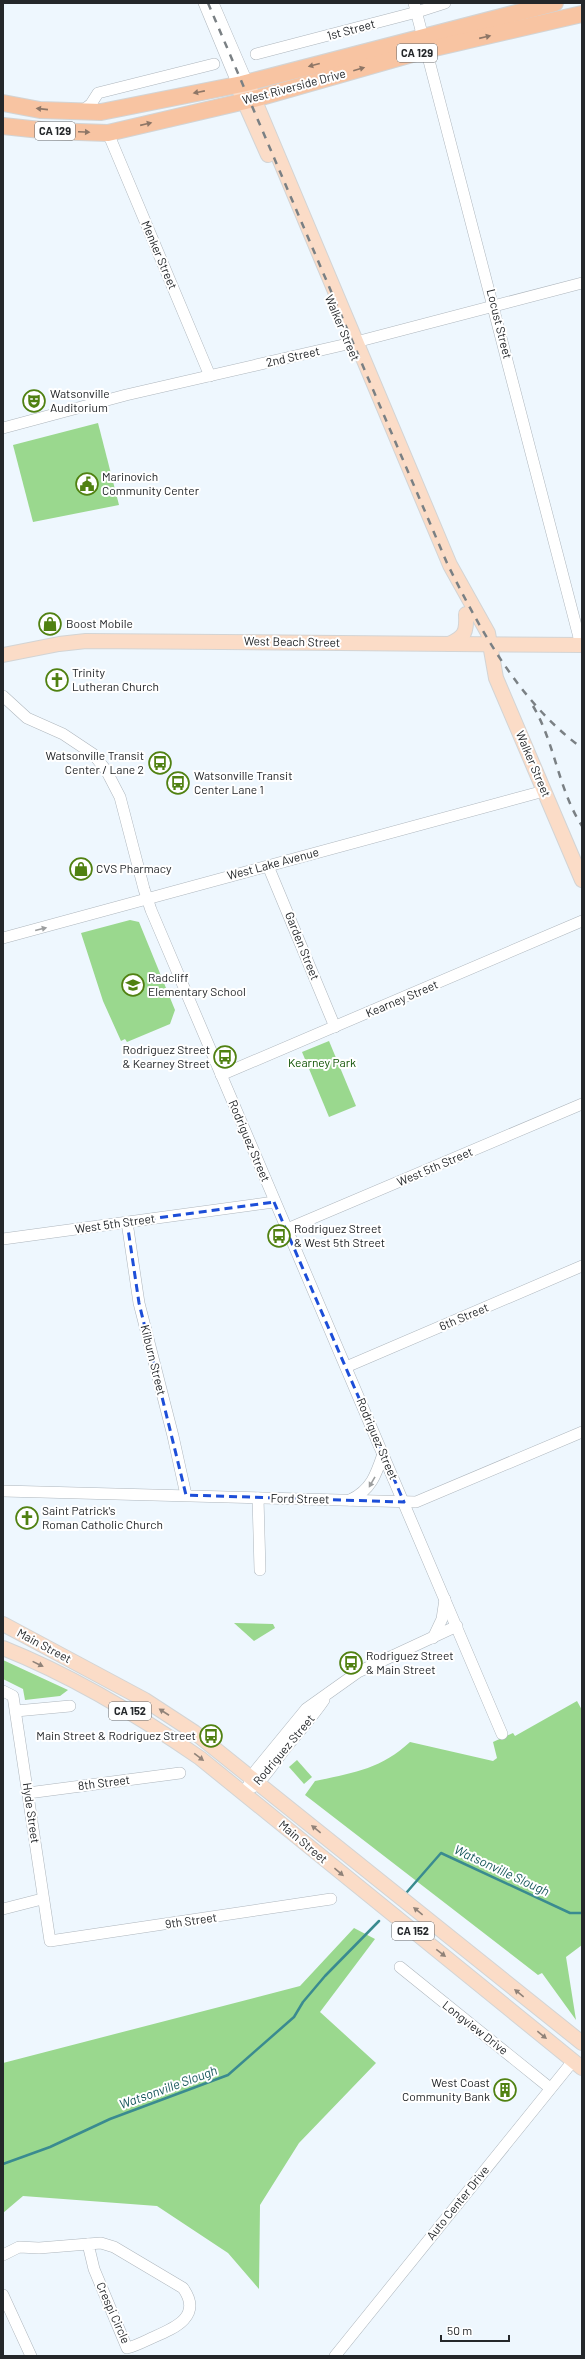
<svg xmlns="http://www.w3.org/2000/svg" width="585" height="2359" font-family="Barlow,sans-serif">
<rect width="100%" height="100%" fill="#eef7fe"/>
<g fill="#9ad88e">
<polygon points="98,423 119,505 33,522 13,445"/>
<polygon points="130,920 139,922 175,1010 170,1024 127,1042 125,1039 121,1041 103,1001 81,933"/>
<polygon points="329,1041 356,1106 329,1117 302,1052"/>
<polygon points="234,1623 273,1624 275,1628 254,1641"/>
<polygon points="3,1660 68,1690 60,1696 25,1700 23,1689 3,1679"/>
<path d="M577,1701L582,1710V1945L566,1957L576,2020L542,1973L538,1975L305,1795L315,1781C353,1773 381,1769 410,1742L493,1761L497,1758L493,1742L513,1733L515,1736Z"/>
<polygon points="297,1760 312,1777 304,1784 289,1767"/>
<polygon points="354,1928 375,1939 320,2012 376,2063 299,2143 260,2205 259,2289 228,2253 157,2206 23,2196 3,2213 3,2063 300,1986"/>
</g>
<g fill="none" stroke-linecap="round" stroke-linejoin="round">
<g stroke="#3a8b90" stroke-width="2.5">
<polyline points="407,1892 441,1853 570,1913 582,1913"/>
<polyline points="3,2164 50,2147 110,2119 228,2075 294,2017 303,2002 325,1976 379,1921"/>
</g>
<g stroke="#aeb6bd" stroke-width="12">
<g id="minor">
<polyline points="204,3 238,85"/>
<polyline points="213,3 247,82"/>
<polyline points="414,3 581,645"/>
<polyline points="256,54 417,12 445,3"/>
<polyline points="81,112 91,104 98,93 214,64"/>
<polyline points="108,133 210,376"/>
<polyline points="3,428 126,395 356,342 582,283"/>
<polyline points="3,696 27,718 63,734 93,754 106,770 120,797 144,889 151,910 502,1734"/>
<polyline points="268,866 335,1027"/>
<polyline points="3,938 544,791"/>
<polyline points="221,1075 582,921"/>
<polyline points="127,1222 139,1303 173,1436 186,1495"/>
<polyline points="287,1229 582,1104"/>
<polyline points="3,1239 274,1202"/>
<polyline points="346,1367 582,1266"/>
<polyline points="3,1491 416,1502 582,1432"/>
<polyline points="258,1498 260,1570"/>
<path d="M350,1500C371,1490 376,1475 383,1454"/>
<polyline points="433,1638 442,1619 445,1599"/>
<polyline points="3,1691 13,1696 50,1941 331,1899"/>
<polyline points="16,1711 70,1706"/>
<path d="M253,1787C266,1778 275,1761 285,1749C298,1732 312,1718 324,1700"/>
<polyline points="28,1793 180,1773"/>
<polyline points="244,1794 256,1770 306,1709 358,1672 457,1626"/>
<polyline points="3,1909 42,1899"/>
<polyline points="400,1967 550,2088"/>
<path d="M101,2243L114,2247L183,2288C203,2316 175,2328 154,2337C145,2341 136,2346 127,2348L94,2269L88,2244Z"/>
<polyline points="3,2255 19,2247 39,2248 88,2244"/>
<polyline points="3,2295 31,2356"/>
<polyline points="335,2356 573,2061"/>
</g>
</g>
<g stroke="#d3d4d4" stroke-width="16">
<g id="major">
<polyline points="247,82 450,565 488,633 496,678 582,880"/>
<polyline points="240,92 268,155"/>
<path d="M449,644C465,637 467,632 466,614"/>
<polyline points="3,655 59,644 86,641 582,645"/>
<polyline points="3,1624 145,1700 194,1732 582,2043"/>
<path d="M3,1648C73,1676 138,1715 200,1758L582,2068"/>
</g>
</g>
<g stroke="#d3d4d4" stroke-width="18">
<g id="highway">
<polyline points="3,103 40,110 101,112 242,84 555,3"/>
<polyline points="3,126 50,131 108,133 254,99 426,50 582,14"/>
</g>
</g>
<use href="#minor" stroke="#fff" stroke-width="11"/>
<use href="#major" stroke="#fbdcc7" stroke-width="14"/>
<use href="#highway" stroke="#f8c4a2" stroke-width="16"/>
<g stroke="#7a8084" stroke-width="2.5" stroke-dasharray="7 7" stroke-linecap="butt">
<path d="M208,3L447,563C480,630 520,703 582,748"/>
<path d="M533,706C555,743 558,789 582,826"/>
</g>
</g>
<defs><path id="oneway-solid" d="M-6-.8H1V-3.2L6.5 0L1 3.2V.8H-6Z"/></defs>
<g fill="#8e7666">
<use href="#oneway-solid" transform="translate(485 37) rotate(-13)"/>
<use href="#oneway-solid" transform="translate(314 65) rotate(165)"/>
<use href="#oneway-solid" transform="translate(359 69) rotate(-16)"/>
<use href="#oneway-solid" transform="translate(199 92) rotate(169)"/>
<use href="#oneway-solid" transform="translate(42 109) rotate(-174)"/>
<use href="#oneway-solid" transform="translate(146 124) rotate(-13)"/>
<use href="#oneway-solid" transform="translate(84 132) rotate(2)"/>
</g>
<g fill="#9c9e9f">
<use href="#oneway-solid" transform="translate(41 929) rotate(-14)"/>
<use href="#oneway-solid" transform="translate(372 1482) rotate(120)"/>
</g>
<g fill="#908278">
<use href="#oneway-solid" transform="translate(38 1664) rotate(26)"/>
<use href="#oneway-solid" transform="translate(164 1712) rotate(-147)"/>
<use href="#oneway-solid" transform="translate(199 1757) rotate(37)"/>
<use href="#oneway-solid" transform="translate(316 1829) rotate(-141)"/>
<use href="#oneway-solid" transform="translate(339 1872) rotate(40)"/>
<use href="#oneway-solid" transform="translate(418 1911) rotate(-141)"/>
<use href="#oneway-solid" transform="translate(441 1953) rotate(38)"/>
<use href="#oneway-solid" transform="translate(519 1993) rotate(-141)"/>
<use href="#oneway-solid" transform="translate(542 2035) rotate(39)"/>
</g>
<path fill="none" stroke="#1d4ed8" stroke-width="3" stroke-dasharray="8 5" stroke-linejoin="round" d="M274,1202L404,1502L186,1495L139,1303L127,1222Z"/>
<defs>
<g id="theatre-ring" transform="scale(1.15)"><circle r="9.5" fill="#fff" stroke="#508111" stroke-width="1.5"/><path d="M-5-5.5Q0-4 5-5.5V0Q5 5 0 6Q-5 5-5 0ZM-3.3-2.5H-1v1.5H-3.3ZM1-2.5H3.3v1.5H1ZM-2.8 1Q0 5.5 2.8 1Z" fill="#508111"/></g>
<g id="civic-ring" transform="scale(1.15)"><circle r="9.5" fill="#fff" stroke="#508111" stroke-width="1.5"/><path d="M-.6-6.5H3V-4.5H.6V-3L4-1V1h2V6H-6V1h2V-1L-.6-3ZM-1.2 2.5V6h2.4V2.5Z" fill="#508111"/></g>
<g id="shop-ring" transform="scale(1.15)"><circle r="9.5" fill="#fff" stroke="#508111" stroke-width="1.5"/><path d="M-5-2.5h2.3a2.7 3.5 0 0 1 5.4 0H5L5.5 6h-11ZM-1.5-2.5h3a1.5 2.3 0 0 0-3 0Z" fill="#508111"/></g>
<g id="church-ring" transform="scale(1.15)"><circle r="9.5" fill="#fff" stroke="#508111" stroke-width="1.5"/><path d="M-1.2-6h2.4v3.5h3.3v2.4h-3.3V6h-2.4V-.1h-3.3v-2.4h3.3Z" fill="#508111"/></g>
<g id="bus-ring" transform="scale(1.15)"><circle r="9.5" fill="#fff" stroke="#508111" stroke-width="1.5"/><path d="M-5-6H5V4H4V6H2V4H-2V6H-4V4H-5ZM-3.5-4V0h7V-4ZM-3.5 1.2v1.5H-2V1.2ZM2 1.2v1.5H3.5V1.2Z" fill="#508111"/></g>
<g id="school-ring" transform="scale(1.15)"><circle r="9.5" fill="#fff" stroke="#508111" stroke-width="1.5"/><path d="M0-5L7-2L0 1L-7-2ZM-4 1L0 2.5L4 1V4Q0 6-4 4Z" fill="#508111"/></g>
<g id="building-ring" transform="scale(1.15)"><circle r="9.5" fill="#fff" stroke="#508111" stroke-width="1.5"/><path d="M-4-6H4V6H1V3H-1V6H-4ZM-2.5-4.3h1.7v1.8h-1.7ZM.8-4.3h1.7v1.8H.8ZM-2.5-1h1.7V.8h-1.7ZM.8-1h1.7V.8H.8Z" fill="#508111"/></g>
</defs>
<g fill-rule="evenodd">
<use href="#theatre-ring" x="34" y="401"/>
<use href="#civic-ring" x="87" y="484"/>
<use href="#shop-ring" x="50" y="624"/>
<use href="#church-ring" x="57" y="680"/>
<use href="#bus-ring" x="160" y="763"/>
<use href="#bus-ring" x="178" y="783"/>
<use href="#shop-ring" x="81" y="869"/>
<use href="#school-ring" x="133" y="985"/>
<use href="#bus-ring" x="225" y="1057"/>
<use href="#bus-ring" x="279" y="1236"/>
<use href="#church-ring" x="27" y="1518"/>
<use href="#bus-ring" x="351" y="1663"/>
<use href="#bus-ring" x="211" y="1736"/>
<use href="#building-ring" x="505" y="2090"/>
</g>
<g text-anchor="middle" stroke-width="4" stroke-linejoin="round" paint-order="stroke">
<g fill="#fff" stroke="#66686a" stroke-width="1">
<rect x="397" y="44" width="40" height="18" rx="3"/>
<rect x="35" y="122" width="40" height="18" rx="3"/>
<rect x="109" y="1702" width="42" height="18" rx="3"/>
<rect x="392" y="1922" width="42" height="18" rx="3"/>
</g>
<g font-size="11" font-weight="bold" fill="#24272a">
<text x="417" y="57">CA 129</text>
<text x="55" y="135">CA 129</text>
<text x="130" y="1715">CA 152</text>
<text x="413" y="1935">CA 152</text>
</g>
<g font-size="12" fill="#24272a" stroke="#fff">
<text transform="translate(351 30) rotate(-15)" y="4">1st Street</text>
<text transform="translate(294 87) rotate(-15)" y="4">West Riverside Drive</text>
<text transform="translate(159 255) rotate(67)" y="4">Menker Street</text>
<text transform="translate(499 324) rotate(76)" y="4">Locust Street</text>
<text transform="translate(342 328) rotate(67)" y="4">Walker Street</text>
<text transform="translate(293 357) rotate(-13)" y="4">2nd Street</text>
<text transform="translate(292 642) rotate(1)" y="4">West Beach Street</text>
<text transform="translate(533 764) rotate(67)" y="4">Walker Street</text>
<text transform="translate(273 864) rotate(-15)" y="4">West Lake Avenue</text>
<text transform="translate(302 946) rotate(68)" y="4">Garden Street</text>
<text transform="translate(402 999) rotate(-23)" y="4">Kearney Street</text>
<text transform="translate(249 1141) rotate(67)" y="4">Rodriguez Street</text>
<text transform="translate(435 1167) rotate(-23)" y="4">West 5th Street</text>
<text transform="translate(115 1224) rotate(-8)" y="4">West 5th Street</text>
<text transform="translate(464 1317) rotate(-23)" y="4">6th Street</text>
<text transform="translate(153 1360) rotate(76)" y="4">Kilburn Street</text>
<text transform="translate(377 1439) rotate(67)" y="4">Rodriguez Street</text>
<text transform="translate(300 1499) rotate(1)" y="4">Ford Street</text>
<text transform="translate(44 1646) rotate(28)" y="4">Main Street</text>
<text transform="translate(284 1750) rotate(-50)" y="4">Rodriguez Street</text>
<text transform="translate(104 1783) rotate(-7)" y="4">8th Street</text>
<text transform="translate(31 1813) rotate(82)" y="4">Hyde Street</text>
<text transform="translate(303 1842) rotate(40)" y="4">Main Street</text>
<text transform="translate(191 1921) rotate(-8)" y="4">9th Street</text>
<text transform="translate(475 2028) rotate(38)" y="4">Longview Drive</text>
<text transform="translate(458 2203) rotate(-51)" y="4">Auto Center Drive</text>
<text transform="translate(113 2313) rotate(66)" y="4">Crespi Circle</text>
</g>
<g font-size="12" fill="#24272a" stroke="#fff" text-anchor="start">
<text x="50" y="398">Watsonville<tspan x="50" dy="14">Auditorium</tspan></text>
<text x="102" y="481">Marinovich<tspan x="102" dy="14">Community Center</tspan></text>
<text x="66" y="628">Boost Mobile</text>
<text x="72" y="677">Trinity<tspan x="72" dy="14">Lutheran Church</tspan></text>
<text x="144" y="760" text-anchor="end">Watsonville Transit<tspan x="144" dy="14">Center / Lane 2</tspan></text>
<text x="194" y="780">Watsonville Transit<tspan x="194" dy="14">Center Lane 1</tspan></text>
<text x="96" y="873">CVS Pharmacy</text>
<text x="148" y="982">Radcliff<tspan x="148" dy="14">Elementary School</tspan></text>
<text x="210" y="1054" text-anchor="end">Rodriguez Street<tspan x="210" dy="14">&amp; Kearney Street</tspan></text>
<text x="294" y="1233">Rodriguez Street<tspan x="294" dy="14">&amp; West 5th Street</tspan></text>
<text x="42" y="1515">Saint Patrick's<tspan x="42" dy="14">Roman Catholic Church</tspan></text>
<text x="366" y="1660">Rodriguez Street<tspan x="366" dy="14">&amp; Main Street</tspan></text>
<text x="196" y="1740" text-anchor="end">Main Street &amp; Rodriguez Street</text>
<text x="490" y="2087" text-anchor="end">West Coast<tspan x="490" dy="14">Community Bank</tspan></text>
</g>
<g font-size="12" fill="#0d5000" stroke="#fff">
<text x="322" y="1067">Kearney Park</text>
</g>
<g font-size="13" font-style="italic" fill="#17575b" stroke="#fff">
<text transform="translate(502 1870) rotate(25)" y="5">Watsonville Slough</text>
<text transform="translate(168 2087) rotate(-20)" y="5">Watsonville Slough</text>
</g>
</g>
<rect width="585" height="2359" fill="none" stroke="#24272a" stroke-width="8"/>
<path d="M441 2335v6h68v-6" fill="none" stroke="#24272a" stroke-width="2"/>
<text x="447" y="2335" font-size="12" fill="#24272a" stroke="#ffffff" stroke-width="3" paint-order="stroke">50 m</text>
</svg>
